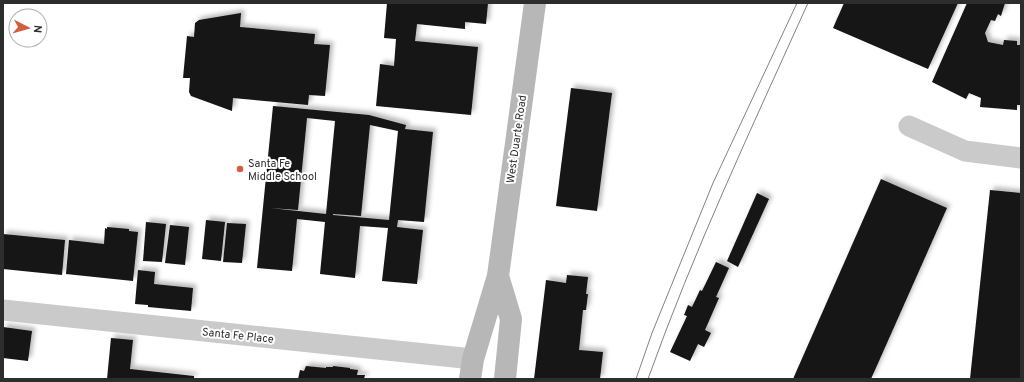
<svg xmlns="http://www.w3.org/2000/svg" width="1024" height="382" font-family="Overpass,sans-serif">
<defs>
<filter id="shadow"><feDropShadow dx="3.5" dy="-3.5" stdDeviation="2" flood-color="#0004"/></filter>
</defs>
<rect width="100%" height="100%" fill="#fff"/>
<g fill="#141414" fill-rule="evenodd" filter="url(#shadow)">
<polygon points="387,3 488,3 486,24 465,22 465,29 417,24 415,41 478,47 471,115 376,106 380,64 394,66 396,39 384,38"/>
<polygon points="844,3 958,3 928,69 833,28"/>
<polygon points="967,3 1005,3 1001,16 998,14 995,21 991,20 985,33 988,42 1003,45 1004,40 1017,41 1017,45 1021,45 1021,105 1017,105 1017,110 980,107 981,98 969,93 966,99 932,82"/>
<polygon points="241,13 240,27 315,34 314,44 330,45 325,96 309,95 308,105 233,98 232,111 191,96 189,92 190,78 183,78 187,36 194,37 195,23 199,20"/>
<polygon points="571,88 612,93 597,211 556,206"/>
<path d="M273,106L369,115L406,125L405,129L433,132L424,222L398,220L397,227L423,230L417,284L382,281L388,228L360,226L355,278L320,274L325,222L297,219L292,271L257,268ZM307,118L335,121L326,214L270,208L298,210ZM370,125L398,131L389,220L333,215V214L361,216Z"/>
<polygon points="881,179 947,208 871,379 793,379"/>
<polygon points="990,190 1021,193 1021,379 970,379"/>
<polygon points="757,193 769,199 738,267 727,261"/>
<polygon points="206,220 225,222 221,261 202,259"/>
<polygon points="146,222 166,224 162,262 143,261"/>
<polygon points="227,223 246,224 242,263 223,262"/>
<polygon points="170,225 189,227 185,265 165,263"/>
<polygon points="107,227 129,229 129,231 138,232 133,281 66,274 69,240 104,244 105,228 107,229"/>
<polygon points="3,234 65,240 62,275 3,269"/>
<polygon points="716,262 729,268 716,297 719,298 705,330 711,333 704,347 698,344 690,361 670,352 687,316 684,315 688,305 692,307 700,290 702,291"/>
<polygon points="138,270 155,272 154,284 193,288 191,311 148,307 148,305 135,304"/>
<polygon points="567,275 588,277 586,294 588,294 586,310 583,310 579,350 603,352 600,379 534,379 546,280 566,283"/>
<polygon points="3,327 32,331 28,361 3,358"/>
<polygon points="111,338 133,340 130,369 194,376 194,379 107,379"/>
<polygon points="306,366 326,368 326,367 333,367 333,366 350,368 350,369 358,370 357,375 365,375 364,379 298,379 300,370 304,371"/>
</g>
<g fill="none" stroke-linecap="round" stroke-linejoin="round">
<g stroke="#cacaca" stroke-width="21">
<polyline points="909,126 965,151 1021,158"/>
<polyline points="3,310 473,359"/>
</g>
<g stroke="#b7b7b7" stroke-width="22">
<polyline points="498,276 511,319 505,379"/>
<polyline points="470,379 473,359 498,276 535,3"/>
</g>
<g stroke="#828282" stroke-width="1">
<polyline points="636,379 652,333 713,183 797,3"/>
<path d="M648,379C694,250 752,127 808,3"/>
</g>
</g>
<circle fill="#d35d3f" stroke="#fff" stroke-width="1.5" cx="240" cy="169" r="4"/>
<g text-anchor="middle" stroke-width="4" stroke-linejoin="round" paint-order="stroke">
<g font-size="11" fill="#2d2d2d" stroke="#fff">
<text transform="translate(516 139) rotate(-82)" y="4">West Duarte Road</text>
<text transform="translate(238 335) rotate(6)" y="4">Santa Fe Place</text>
</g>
<g font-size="11" fill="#2d2d2d" stroke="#fff" text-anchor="start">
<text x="248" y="167">Santa Fe<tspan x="248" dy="13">Middle School</tspan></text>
</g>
</g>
<rect width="1024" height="382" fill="none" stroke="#2d2d2d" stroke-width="8"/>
<g transform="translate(28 28) rotate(96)"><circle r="19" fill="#ffffff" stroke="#ababab"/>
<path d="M0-3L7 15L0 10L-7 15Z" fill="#d35d3f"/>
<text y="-6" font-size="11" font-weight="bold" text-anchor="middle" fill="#2d2d2d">N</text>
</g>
</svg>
